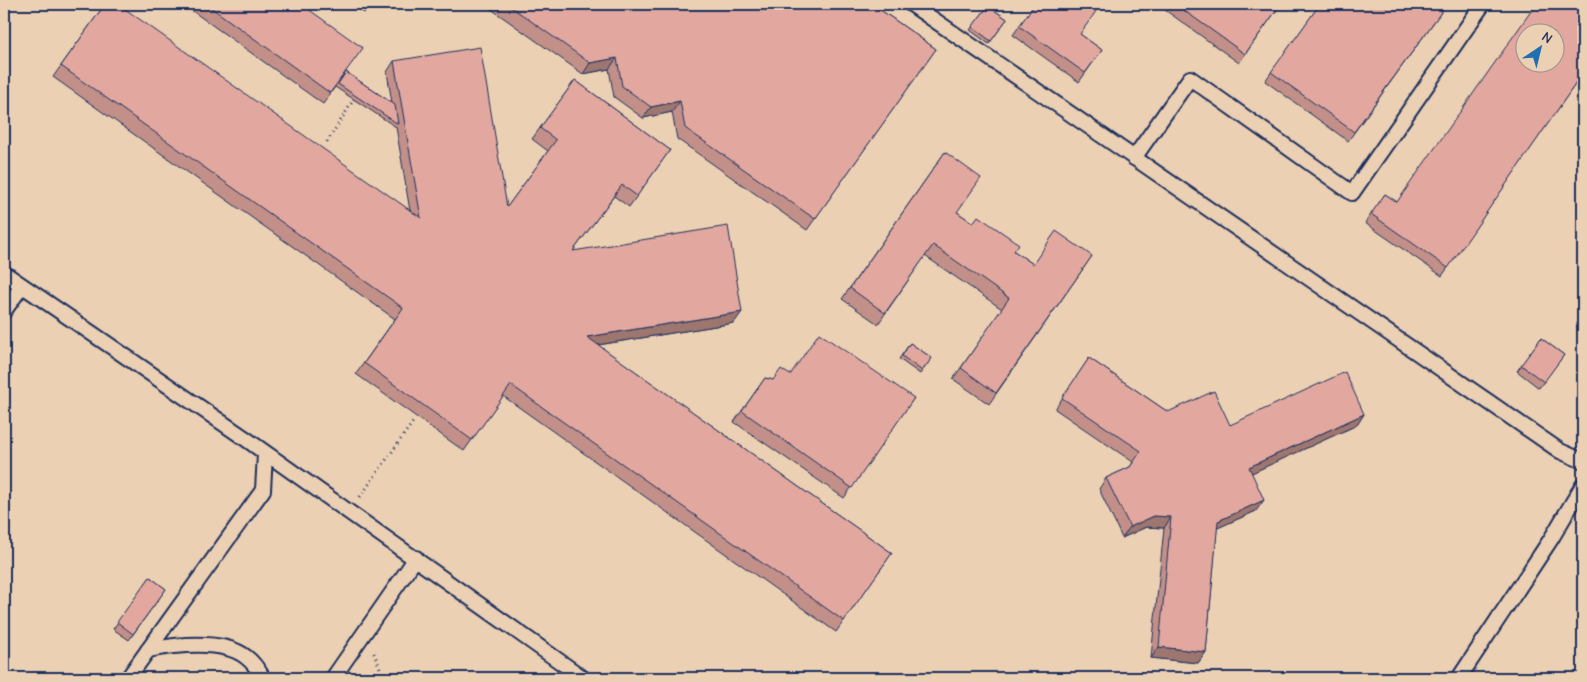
<svg xmlns="http://www.w3.org/2000/svg" width="1587" height="682" font-family="'Comic Neue',sans-serif">
<rect width="100%" height="100%" fill="#ecd0b3"/>
<filter id="ink" filterUnits="userSpaceOnUse"><feTurbulence type="fractalNoise" baseFrequency=".02" numOctaves="2"/><feDisplacementMap in="SourceGraphic" scale="10" xChannelSelector="R" yChannelSelector="G"/><feConvolveMatrix kernelMatrix="1 2 1 2 8 2 1 2 1" color-interpolation-filters="sRGB"/></filter>
<g filter="url(#ink)">
<g fill="none" stroke-linecap="round" stroke-linejoin="round">
<g stroke="#1b2f5e" stroke-width="18">
<g id="service">
<polyline points="911,4 1560,451 1583,461"/>
<polyline points="1134,158 1190,78 1352,193 1483,4"/>
<polyline points="4,273 246,439 583,678"/>
<polyline points="4,311 22,286"/>
<path d="M148,650C175,645 223,639 246,657C253,662 259,671 263,678"/>
<polyline points="128,678 263,490 265,454"/>
<polyline points="333,678 416,558"/>
<polyline points="1459,678 1551,539 1583,485"/>
</g>
</g>
<g stroke="#1b2f5e" stroke-width="3" stroke-dasharray="1 4" stroke-linecap="butt">
<polyline points="327,142 354,99"/>
<polyline points="360,497 413,422"/>
<polyline points="374,653 384,678"/>
</g>
<use href="#service" stroke="#ecd0b3" stroke-width="14"/>
</g>
<g fill="#c29089" stroke="#1b2f5e">
<polygon points="105,4 410,211 396,127 335,87 323,104 184,5 185,4 301,4 346,72 392,103 387,72 394,61 507,207 548,151 532,139 575,80 670,150 629,207 614,196 573,251 734,323 598,345 892,553 836,632 503,396 464,451 356,374 395,319 53,77"/>
<polygon points="352,4 370,4 364,13"/>
<polygon points="484,4 872,4 936,49 807,230 677,139 672,112 643,118 614,97 609,69 583,74"/>
<polygon points="1035,4 1080,34 1102,50 1079,82 1013,35"/>
<polygon points="1169,4 1281,4 1239,63 1165,10"/>
<polygon points="1320,4 1386,7 1447,4 1348,141 1265,81"/>
<polygon points="988,6 1007,19 989,44 970,30"/>
<polygon points="1583,73 1442,276 1365,223 1385,194 1397,202"/>
<polygon points="945,152 957,212 1033,264 1092,256 989,404 953,379 1002,309 925,256 878,324 842,299"/>
<polygon points="1541,338 1564,355 1539,388 1517,371"/>
<polygon points="910,343 932,358 920,374 899,359"/>
<polygon points="1089,358 1168,412 1230,425 1364,414 1357,425 1251,473 1256,511 1217,528 1206,652 1198,663 1151,658 1164,528 1146,527 1122,538 1099,489 1106,478 1130,467 1133,462 1055,409"/>
<polygon points="790,375 914,398 844,498 734,422 765,378 773,380"/>
<polygon points="150,577 166,589 129,640 113,629"/>
</g>
<g fill="#9e766f" stroke="#1b2f5e">
<polygon points="617,58 609,69 583,74 590,63"/>
<polygon points="680,101 672,112 643,118 651,107"/>
<polygon points="742,312 734,323 579,348 587,337"/>
<polygon points="1364,414 1357,425 1241,478 1249,467"/>
<polygon points="1264,500 1256,511 1211,531 1218,521"/>
<polygon points="1154,516 1171,517 1164,528 1146,527 1122,538 1130,527"/>
<polygon points="1159,647 1206,652 1198,663 1151,658"/>
</g>
<g fill="#e2a89f" stroke="#1b2f5e" fill-rule="evenodd">
<polygon points="105,4 118,4 421,218 394,61 480,47 507,207 556,140 540,128 575,80 670,150 637,196 622,185 573,251 728,226 742,312 587,337 892,553 844,621 511,385 472,440 364,363 403,308 61,66"/>
<polygon points="206,4 301,4 363,48 330,93"/>
<polygon points="507,4 872,4 936,49 815,219 685,128 680,101 651,107 622,86 617,58 590,63"/>
<polygon points="1035,4 1101,4 1080,34 1102,50 1085,73 1019,26"/>
<polygon points="1175,4 1281,4 1245,54"/>
<polygon points="1320,4 1382,4 1386,7 1388,4 1447,4 1354,132 1271,72"/>
<path d="M1536,4H1583V73L1448,268L1371,214L1385,194L1397,202ZM1524,32H1554V62H1524Z"/>
<polygon points="988,6 1007,19 991,41 972,27"/>
<polygon points="346,72 395,105 398,124 338,84"/>
<polygon points="945,152 981,178 957,212 973,223 978,216 1019,244 1014,251 1033,264 1056,231 1092,256 996,393 961,368 1009,298 933,245 885,313 850,288"/>
<polygon points="819,333 914,398 852,488 742,411 765,378 773,380 781,369 790,375"/>
<polygon points="1541,338 1564,355 1544,382 1521,365"/>
<polygon points="910,343 932,358 922,371 902,356"/>
<polygon points="1089,358 1168,412 1214,391 1230,425 1345,372 1364,414 1249,467 1264,500 1218,521 1206,652 1159,647 1171,517 1154,516 1130,527 1106,478 1130,467 1141,451 1062,398"/>
<polygon points="150,577 166,589 133,634 117,622"/>
</g>
</g>
<rect width="1587" height="682" fill="none" stroke="#ecd0b3" stroke-width="20"/>
<rect x="10" y="10" width="1567" height="662" fill="none" stroke="#1b2f5e" stroke-width="2" filter="url(#ink)"/>
<g transform="translate(1540 48) rotate(35)"><circle r="24" fill="#ecd0b3" stroke="#989091"/>
<path d="M0-4L9 19L0 12L-9 19Z" fill="#1f6fb2"/>
<text y="-8" font-size="14" font-weight="bold" text-anchor="middle" fill="#1b2f5e">N</text>
</g>
</svg>
